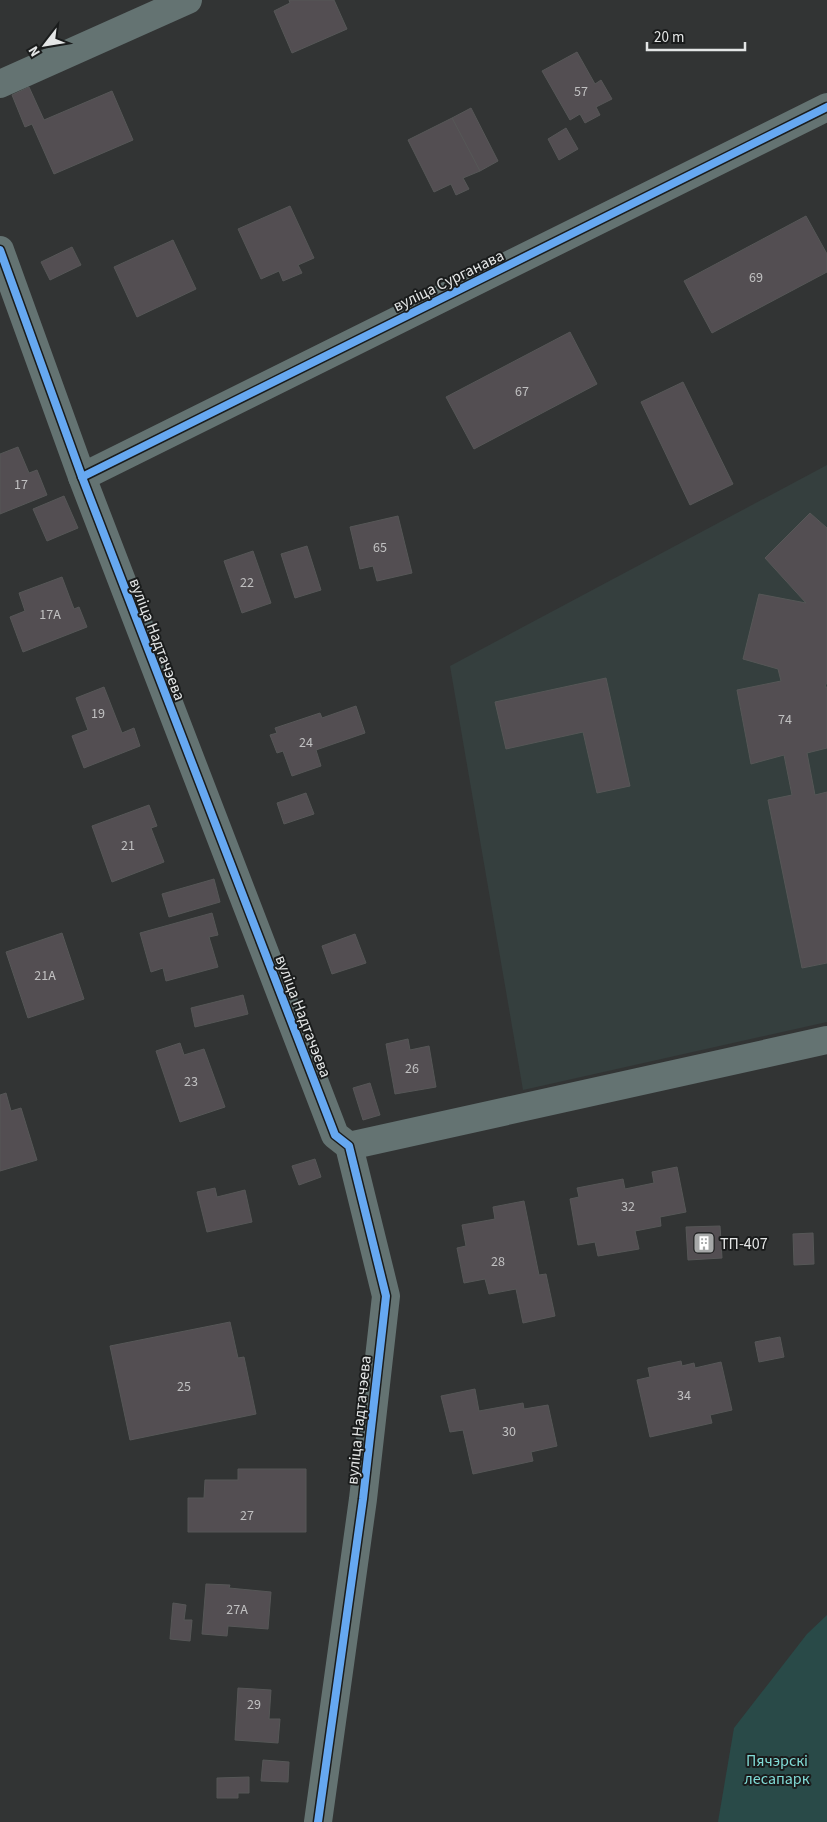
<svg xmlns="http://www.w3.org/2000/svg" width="827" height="1822" font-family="'Source Sans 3',sans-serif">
<rect width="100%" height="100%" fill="#323434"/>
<polygon fill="#353f3e" points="827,465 827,1022 523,1090 450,666"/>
<polygon fill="#294a48" points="827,1615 827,1822 718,1822 734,1728 807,1634"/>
<g fill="#534e52" stroke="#565757">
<polygon points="289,0 334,0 347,29 292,53 274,11 290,3"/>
<polygon points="577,52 595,84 601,80 612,99 596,107 600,115 585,123 580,114 570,120 542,71"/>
<polygon points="29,87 44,120 112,91 133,140 54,174 32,124 25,127 12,95"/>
<polygon points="471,108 498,161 480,171 452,118"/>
<polygon points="452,118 480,171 463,178 469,189 456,195 451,184 434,192 408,140"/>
<polygon points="566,128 578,149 559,160 548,139"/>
<polygon points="290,206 314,258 298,265 302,273 283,281 279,271 261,279 238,229"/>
<polygon points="806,216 827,254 827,272 712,333 684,281"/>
<polygon points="173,240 196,289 137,317 114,267"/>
<polygon points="72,247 81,265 50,280 41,262"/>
<polygon points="570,332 597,384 474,449 446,397"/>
<polygon points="683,382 733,484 690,505 641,402"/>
<polygon points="18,447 29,473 37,470 47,495 0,514 0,454"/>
<polygon points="64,496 78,528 47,541 33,509"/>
<polygon points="810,513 827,528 827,682 825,687 827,687 827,748 807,753 815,795 827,792 827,963 802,968 768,800 792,795 784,755 751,764 737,690 781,681 778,669 743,659 759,594 806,603 765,558"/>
<polygon points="398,516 412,573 377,581 373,566 360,569 350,527"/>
<polygon points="307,546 321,590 295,598 281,554"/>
<polygon points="253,551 271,603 242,613 224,561"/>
<polygon points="62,577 74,609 79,607 87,627 23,652 10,617 25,611 19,593"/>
<polygon points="606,678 630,786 597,793 583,732 506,749 495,702"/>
<polygon points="104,687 122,733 134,728 140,746 84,768 72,736 88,730 76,698"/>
<polygon points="356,706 365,733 316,750 321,766 292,776 283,751 277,753 270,735 277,733 275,728 320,713 322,718"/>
<polygon points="306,793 314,814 284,824 277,803"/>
<polygon points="149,805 157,826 151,828 164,862 112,882 92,826"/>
<polygon points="214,879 220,902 169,917 162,894"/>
<polygon points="212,913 218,935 209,937 218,967 166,981 163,968 151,972 140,933"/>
<polygon points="62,933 84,999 28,1018 6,952"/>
<polygon points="355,934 366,963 332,974 322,946"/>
<polygon points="243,995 248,1014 195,1027 191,1008"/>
<polygon points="408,1039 410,1050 429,1046 436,1087 395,1094 386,1044"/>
<polygon points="180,1043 184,1055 204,1049 225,1107 180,1122 156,1051"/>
<polygon points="370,1083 380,1115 363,1120 353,1088"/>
<polygon points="6,1093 11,1111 21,1108 37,1160 0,1171 0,1095"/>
<polygon points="315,1159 321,1177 299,1185 292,1166"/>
<polygon points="677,1167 686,1212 660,1217 661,1226 635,1231 639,1249 598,1256 595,1242 578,1245 570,1199 579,1197 577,1188 623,1179 625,1189 654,1183 652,1172"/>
<polygon points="215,1188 217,1197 245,1190 252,1222 207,1232 197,1192"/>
<polygon points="524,1201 539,1275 546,1274 555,1316 523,1323 516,1289 489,1294 485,1279 464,1283 457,1248 466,1246 462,1225 495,1219 493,1207"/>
<polygon points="720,1226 722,1258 688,1260 686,1227"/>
<polygon points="813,1233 814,1264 794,1265 793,1234"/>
<polygon points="230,1322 238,1358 244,1357 256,1414 130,1440 110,1346"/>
<polygon points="780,1337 784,1357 759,1362 755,1342"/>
<polygon points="681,1361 682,1366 694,1363 695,1368 721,1362 732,1410 710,1415 712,1423 650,1437 637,1380 650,1377 648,1368"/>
<polygon points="475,1389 479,1411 523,1403 524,1409 548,1405 557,1446 531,1452 533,1461 473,1474 463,1430 450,1432 441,1396"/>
<polygon points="238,1469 306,1469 306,1532 188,1532 188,1498 204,1498 205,1480 238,1480"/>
<polygon points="206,1584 230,1585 229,1588 271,1592 268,1629 228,1626 227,1636 202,1634"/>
<polygon points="173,1603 186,1605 184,1620 192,1620 190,1641 170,1639"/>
<polygon points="238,1688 271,1690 269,1719 280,1719 278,1743 235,1740"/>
<polygon points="263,1760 289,1762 288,1782 261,1781"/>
<polygon points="249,1777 249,1793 238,1793 238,1798 217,1798 217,1778"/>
</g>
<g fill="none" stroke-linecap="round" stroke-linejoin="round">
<g stroke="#647372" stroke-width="28">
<polyline points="0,84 188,0"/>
<polyline points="0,250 82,477 335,1135 349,1146 386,1296 363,1499 318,1822"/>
<polyline points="82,477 827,107"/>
<polyline points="349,1146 827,1040"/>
</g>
<g stroke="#1a1c1c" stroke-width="11">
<g id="cycleway">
<polyline points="0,250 82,477 335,1135 349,1146 386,1296 363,1499 318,1822"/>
<polyline points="82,477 827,107"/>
</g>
</g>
<use href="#cycleway" stroke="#66a8f1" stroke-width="8"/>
</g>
<defs>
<g id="building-square" transform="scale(1.125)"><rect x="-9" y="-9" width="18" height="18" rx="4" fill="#a6a8a8" stroke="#1a1c1c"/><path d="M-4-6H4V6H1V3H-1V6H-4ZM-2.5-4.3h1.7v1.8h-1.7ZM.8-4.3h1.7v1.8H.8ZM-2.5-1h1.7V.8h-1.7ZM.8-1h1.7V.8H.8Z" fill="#fff"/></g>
</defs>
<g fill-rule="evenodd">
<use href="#building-square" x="704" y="1243"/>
</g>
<g text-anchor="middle" stroke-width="4" stroke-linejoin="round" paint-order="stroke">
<g font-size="14" fill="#c0c0c1">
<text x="581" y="96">57</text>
<text x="756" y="282">69</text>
<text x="522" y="396">67</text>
<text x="21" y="489">17</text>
<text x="380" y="552">65</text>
<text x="247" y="587">22</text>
<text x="50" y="619">17А</text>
<text x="98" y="718">19</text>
<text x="785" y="724">74</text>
<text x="306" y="747">24</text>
<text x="128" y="850">21</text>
<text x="45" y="980">21А</text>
<text x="412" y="1073">26</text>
<text x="191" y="1086">23</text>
<text x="628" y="1211">32</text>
<text x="498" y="1266">28</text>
<text x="184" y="1391">25</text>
<text x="684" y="1400">34</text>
<text x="509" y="1436">30</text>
<text x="247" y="1520">27</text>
<text x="237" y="1614">27А</text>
<text x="254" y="1709">29</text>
</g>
<g font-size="16" fill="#e4e6e6" stroke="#1a1c1c">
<text transform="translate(448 280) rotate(-26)" y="6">вуліца Сурганава</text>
<text transform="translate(158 639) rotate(69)" y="6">вуліца Надтачэева</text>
<text transform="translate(304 1016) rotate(69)" y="6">вуліца Надтачэева</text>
<text transform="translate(358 1420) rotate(-84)" y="6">вуліца Надтачэева</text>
</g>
<g font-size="16" fill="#e4e6e6" stroke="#1a1c1c" text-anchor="start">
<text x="720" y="1249">ТП-407</text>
</g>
<g font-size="16" fill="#81dbd6" stroke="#1a1c1c">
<text x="777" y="1766">Пячэрскі<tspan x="777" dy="18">лесапарк</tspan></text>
</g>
</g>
<g transform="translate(45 45) rotate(239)" stroke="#1a1c1c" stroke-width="4" paint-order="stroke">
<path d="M0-4L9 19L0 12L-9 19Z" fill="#e4e6e6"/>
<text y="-8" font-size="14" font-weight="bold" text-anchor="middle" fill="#e4e6e6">N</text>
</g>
<path d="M647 42v8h98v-8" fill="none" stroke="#e4e6e6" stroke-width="2.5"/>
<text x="654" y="42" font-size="15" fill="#e4e6e6" stroke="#1a1c1c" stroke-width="4" paint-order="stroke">20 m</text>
</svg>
